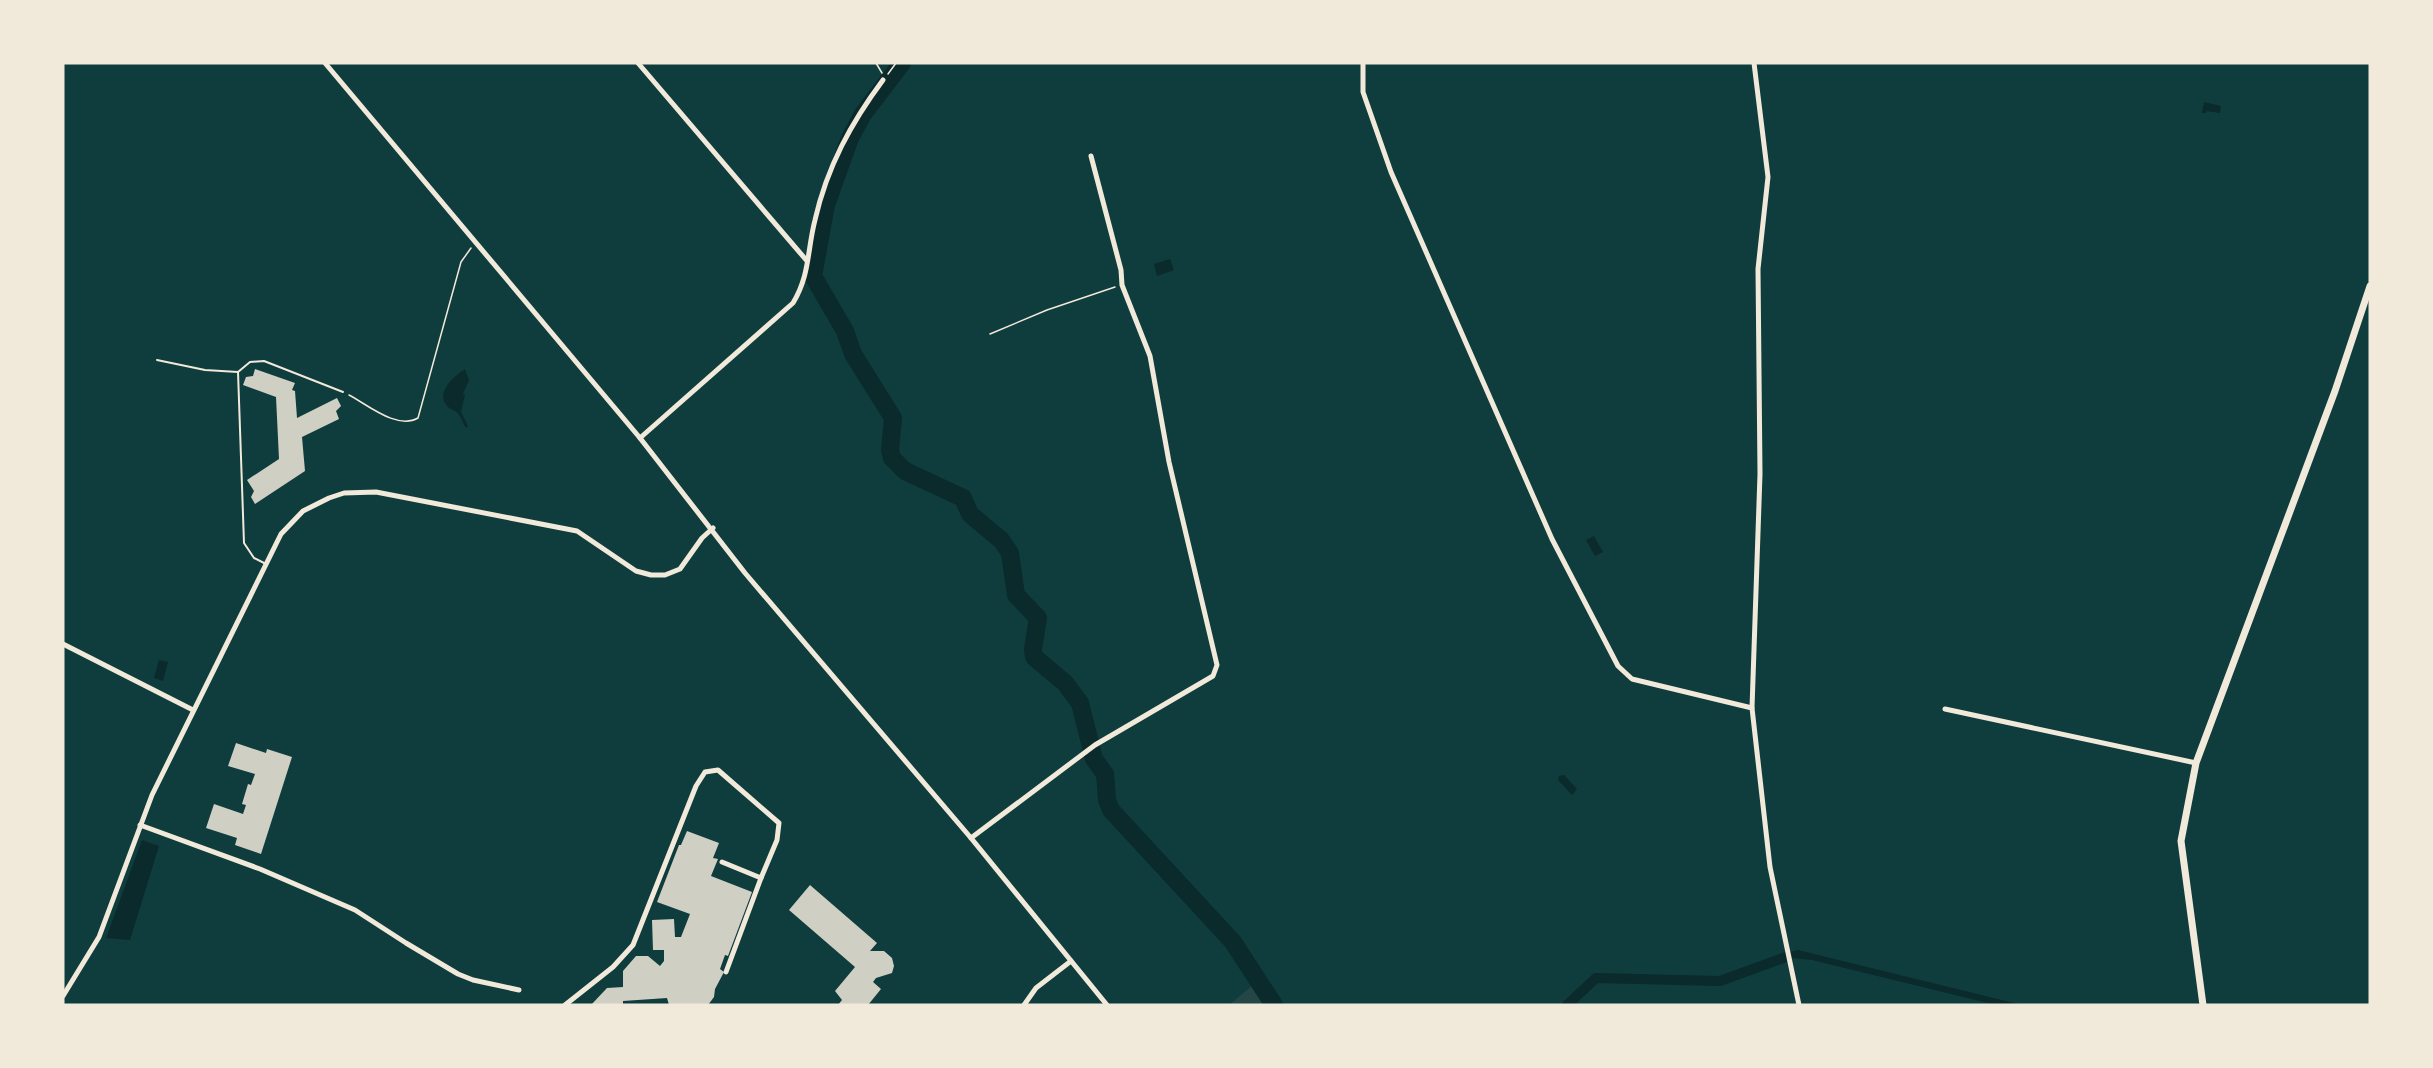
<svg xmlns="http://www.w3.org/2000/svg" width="2433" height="1068" font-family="'DM Sans',sans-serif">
<rect width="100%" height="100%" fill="#0f3d3e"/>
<polygon fill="#244646" points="1258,981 1272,1005 1229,1005"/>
<g fill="#0a2a2b">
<polygon points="2204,102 2221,106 2220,113 2207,111 2206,113 2202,113"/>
<polygon points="1170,259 1174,270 1157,276 1154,264"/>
<path d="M465,369L469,380L463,394L465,395L461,412L468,426L466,428C463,424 462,419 459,415C457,411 452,410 448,407C434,393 454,376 465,369Z"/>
<polygon points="1594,536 1603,552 1595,556 1586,540"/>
<polygon points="159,660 168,662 163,681 154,678"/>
<polygon points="1564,775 1577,789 1572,795 1558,780 1559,776"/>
<polygon points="142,840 159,846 130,940 106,938"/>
<polygon points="1798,950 2022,1005 1996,1005 1812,960 1792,958 1790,952"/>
</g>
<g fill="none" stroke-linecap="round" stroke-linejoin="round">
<polyline stroke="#0a2a2b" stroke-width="10" points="1567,1005 1596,978 1720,981 1786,957"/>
<polyline stroke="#0a2a2b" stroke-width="18" points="902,63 863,114 850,138 826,205 813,276 845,331 853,354 893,418 890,450 892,458 905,471 963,498 970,514 1001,540 1010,553 1016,595 1038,618 1033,649 1034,657 1065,683 1080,703 1094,759 1105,774 1107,800 1111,810 1233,942 1274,1005"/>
</g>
<g fill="#cfcfc3">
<polygon points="255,369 295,383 292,390 295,391 297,418 337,398 341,406 336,411 339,419 302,437 305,471 255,504 251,497 254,491 247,480 279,459 276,397 243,385 246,377 253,376"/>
<polygon points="236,743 266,753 267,749 292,757 261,854 235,845 237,838 206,828 214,804 243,814 246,805 242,804 248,784 251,785 255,774 228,766"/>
<polygon points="687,831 719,843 713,858 718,859 711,876 752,892 728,956 725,955 720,969 724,972 715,989 714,997 708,1005 669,1005 667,998 623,1001 623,1005 591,1005 607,988 623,987 623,971 636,956 648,956 660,966 664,961 664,950 653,950 652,920 674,919 675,937 681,937 690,914 657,902 679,845 681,845"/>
<polygon points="810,885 877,943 870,951 884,951 892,958 894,966 892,973 876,978 873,982 881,989 868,1005 838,1005 842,1000 835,991 855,967 789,910"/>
</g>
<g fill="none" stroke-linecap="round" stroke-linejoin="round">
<g stroke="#f1e9da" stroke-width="1.5">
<polyline points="876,63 882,73"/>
<polyline points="888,74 896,63"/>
<polyline points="990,334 1047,310 1115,287"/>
<path d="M349,395C368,405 397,430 418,418L461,262L471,248"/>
</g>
<g stroke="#f1e9da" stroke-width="2">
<polyline points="157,360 205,370 238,372"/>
<polyline points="238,372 244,543 254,558 264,563"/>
<polyline points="238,372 250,362 264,361 343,392"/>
</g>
<g stroke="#f1e9da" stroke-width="5">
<polyline points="325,63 640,438 745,573 971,838 1107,1005"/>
<polyline points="638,63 807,261"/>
<polyline points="1363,63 1363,92 1391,172 1552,539 1618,666 1632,679 1752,708 1770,867 1799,1005"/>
<path d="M640,438L793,303C810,275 807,251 815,220C827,167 851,123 883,80"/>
<polyline points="63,644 193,710"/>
<polyline points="1752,708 1760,474 1758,269 1768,177 1754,63"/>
<polyline points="1945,709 2196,763"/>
<polyline points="140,825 260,869 355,910 406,943 458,974 473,980 519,990"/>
<polyline points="971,838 1095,745 1213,676 1217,665 1169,462 1150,356 1122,285 1121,270 1091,156"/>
<polyline points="726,972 761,878"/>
<polyline points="63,996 99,937 152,795 281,534 303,511 329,498 344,493 376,492 577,531 636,571 651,575 665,575 680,569 702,538 713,528"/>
<polyline points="565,1005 613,967 633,945 696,786 705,772 718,770 779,823 777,840 761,878 722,862"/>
<polyline points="1024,1005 1036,988 1071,961"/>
</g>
<polyline stroke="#f1e9da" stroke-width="7" points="2203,1005 2181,841 2196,763 2335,391 2370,286"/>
</g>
<rect width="2433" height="1068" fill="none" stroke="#f1e9da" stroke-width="129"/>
</svg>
